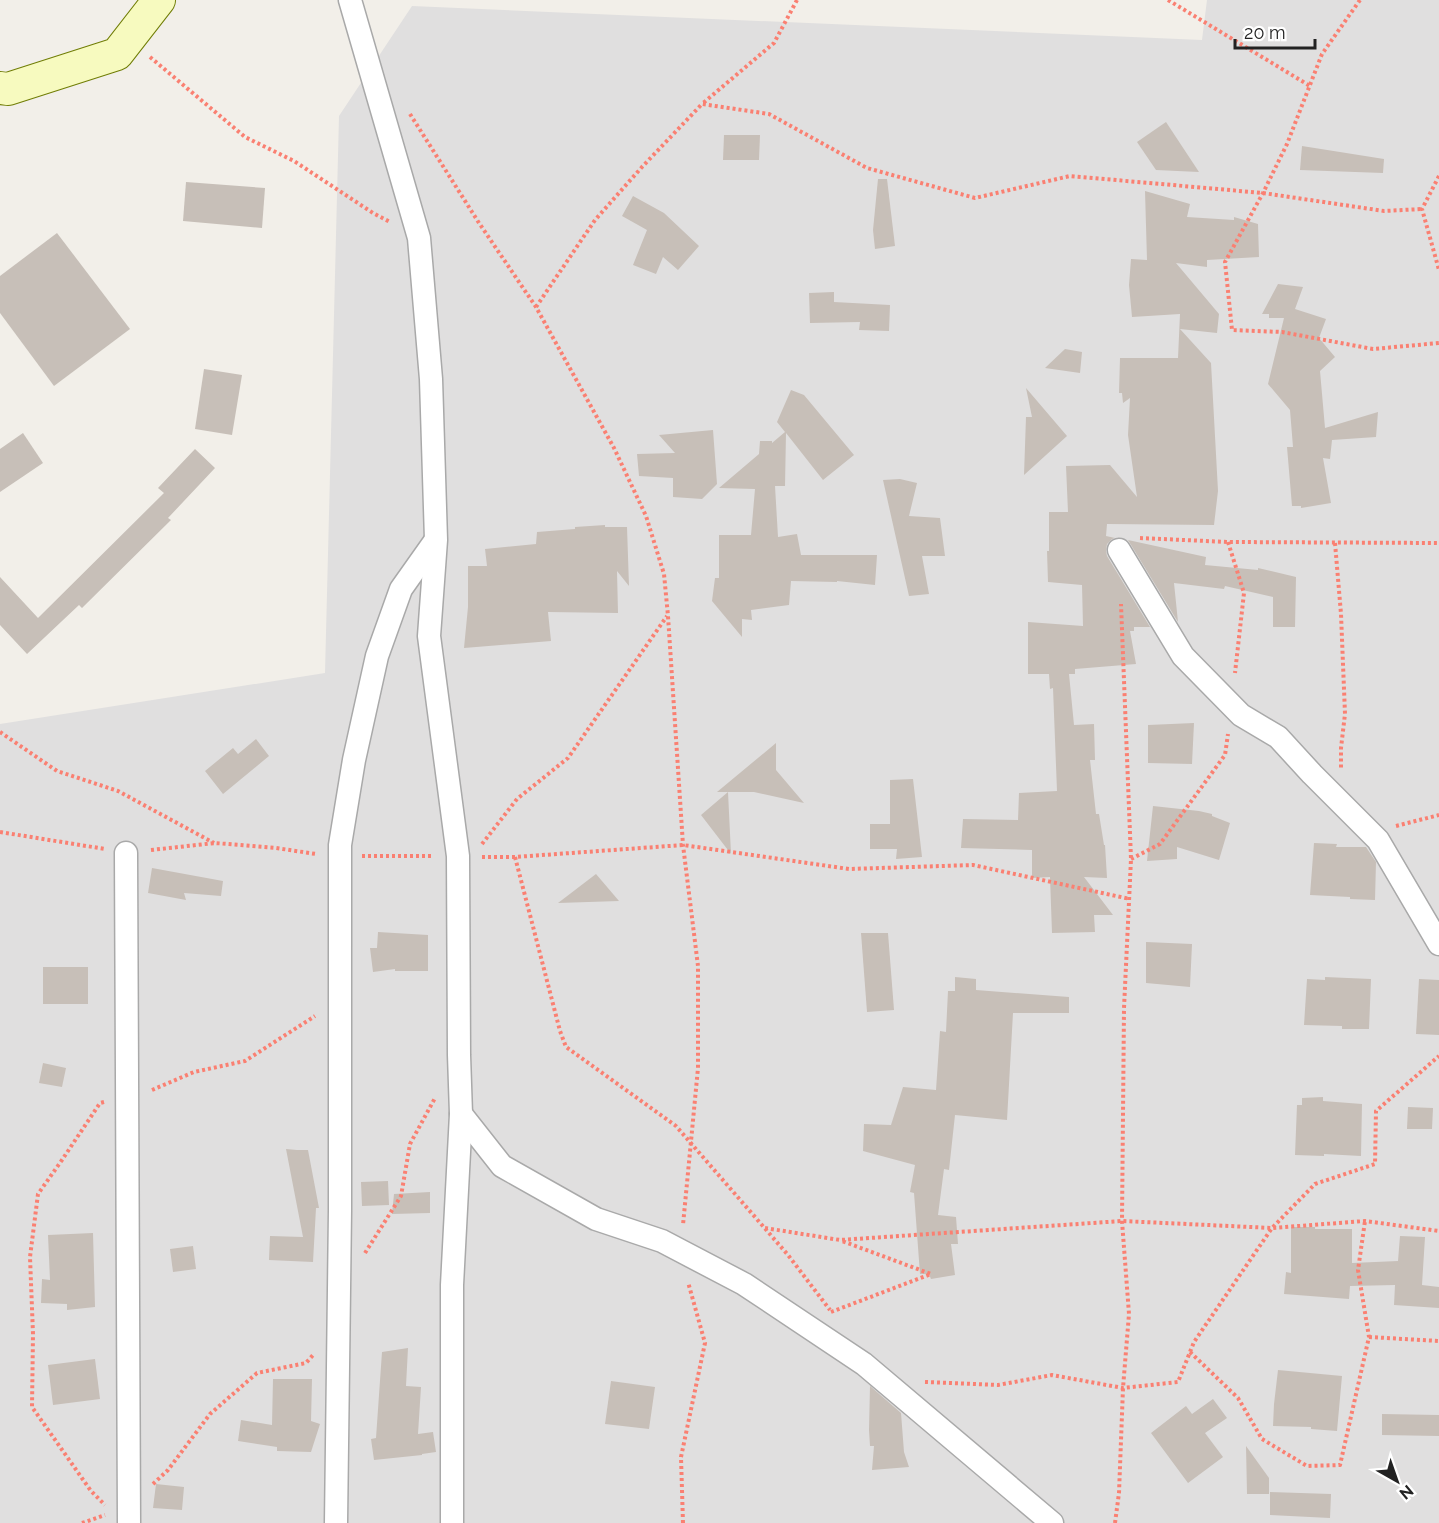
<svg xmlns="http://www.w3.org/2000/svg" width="1439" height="1523" font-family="Raleway,sans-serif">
<rect width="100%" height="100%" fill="#f2efe9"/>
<polygon fill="#e0dfdf" points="1207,0 1439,0 1439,1523 0,1523 0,724 325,673 339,116 412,6 1202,40"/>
<g fill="#c7bfb8">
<polygon points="1166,122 1199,172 1156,170 1137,142"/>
<polygon points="724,135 760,135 759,160 723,160"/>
<polygon points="1302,146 1384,159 1383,173 1300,170"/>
<polygon points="878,179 887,179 895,246 875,249 873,230"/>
<polygon points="186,182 265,188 262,228 183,221"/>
<polygon points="1145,191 1190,204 1187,217 1234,220 1234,217 1258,224 1259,257 1207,260 1207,267 1176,263 1219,314 1217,333 1180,329 1211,363 1218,491 1214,525 1107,524 1106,536 1115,538 1112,539 1107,544 1106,551 1107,556 1150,627 1134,627 1134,631 1130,631 1136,664 1075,669 1075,674 1069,674 1074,725 1094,724 1095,760 1090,760 1096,814 1099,814 1104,845 1105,845 1107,878 1084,877 1113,915 1094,915 1095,932 1052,933 1050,877 1032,878 1032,850 961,848 963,819 1018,820 1019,793 1057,791 1053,688 1050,689 1049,674 1028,674 1028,622 1083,626 1082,585 1048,582 1047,551 1049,551 1049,512 1068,512 1066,466 1110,465 1137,497 1128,435 1130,398 1123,403 1122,393 1119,393 1120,358 1178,358 1180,314 1132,317 1129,285 1131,259 1147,260"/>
<polygon points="633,196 664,213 699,246 678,270 663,257 656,274 633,265 647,230 622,216"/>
<polygon points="57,233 130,329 54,386 0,313 0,276"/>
<polygon points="1278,284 1303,287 1295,309 1326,319 1319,338 1335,357 1320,371 1325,428 1378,412 1376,437 1332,440 1330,459 1323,458 1331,503 1301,508 1301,506 1292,506 1287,447 1293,447 1290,410 1268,384 1284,318 1269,318 1269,314 1262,314"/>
<polygon points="834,292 834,302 890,305 889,331 859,330 860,322 810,323 809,293"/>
<polygon points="1065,349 1082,352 1080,373 1045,368"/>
<polygon points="204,369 242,375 232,435 195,429"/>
<polygon points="1026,388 1067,436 1024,475 1026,417 1032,417"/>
<polygon points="791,390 804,395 854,455 823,480 786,433 785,486 775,486 778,537 797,534 801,555 877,555 875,585 837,581 837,582 791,581 789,605 751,610 752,620 742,619 742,637 712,601 715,578 719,578 719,535 751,535 755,489 719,488 759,454 760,441 772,441 772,443 785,432 777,422"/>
<polygon points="713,430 717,484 702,499 673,497 673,478 639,476 637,454 675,453 659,435"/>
<polygon points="23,433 43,463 0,492 0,449"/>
<polygon points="195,449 215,468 168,518 171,520 82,608 79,605 27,654 0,625 0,577 38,618 164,493 158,488"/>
<polygon points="900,479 917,483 909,516 940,518 945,556 922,556 929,594 909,596 883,480"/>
<polygon points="605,525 605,527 627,527 629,586 617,571 618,613 548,612 551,641 464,648 468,607 468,566 487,566 485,549 536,544 537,532 575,529 575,527"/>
<polygon points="1128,540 1206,557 1205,565 1258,570 1258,568 1296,577 1295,627 1273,627 1273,597 1225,586 1224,589 1174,583 1178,622"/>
<polygon points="1194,723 1192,764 1148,763 1148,725"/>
<polygon points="256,739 269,756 223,794 205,771 233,748 238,754"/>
<polygon points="776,743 776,770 804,803 754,792 728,792 731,854 701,815 728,792 717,792"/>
<polygon points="913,779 922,857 896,859 897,849 870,849 870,824 890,824 890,780"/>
<polygon points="1153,806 1199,811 1212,814 1212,816 1230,823 1219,860 1177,847 1177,859 1147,861"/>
<polygon points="1314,843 1337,844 1336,847 1366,847 1376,862 1375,900 1350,899 1350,897 1310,895"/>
<polygon points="152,868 223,881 221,896 184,893 186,900 148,893"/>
<polygon points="596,874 619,901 558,903"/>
<polygon points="378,932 428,935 428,971 395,971 395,969 373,972 370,948 377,948"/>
<polygon points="861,933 888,933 894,1010 867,1012"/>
<polygon points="1146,942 1192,944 1190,987 1146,983"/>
<rect x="43" y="967" width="45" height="37"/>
<polygon points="955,977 976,979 976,990 1069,997 1069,1013 1013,1013 1007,1120 955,1115 949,1170 944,1169 938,1215 956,1217 958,1244 951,1244 955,1275 931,1279 929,1274 920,1274 914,1193 910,1192 915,1165 863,1151 864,1124 891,1125 903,1087 936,1090 940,1031 946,1032 948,991 955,991"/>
<polygon points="1325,977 1371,979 1369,1029 1342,1029 1342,1026 1304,1025 1307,979 1325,980"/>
<polygon points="1419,979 1439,980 1439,1035 1416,1034"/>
<polygon points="43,1063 66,1068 62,1087 39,1083"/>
<polygon points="1323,1097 1323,1101 1362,1104 1361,1156 1324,1154 1324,1156 1295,1155 1297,1105 1302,1105 1302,1098"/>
<polygon points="1408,1107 1433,1108 1432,1129 1407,1129"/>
<polygon points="286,1149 297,1150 308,1150 319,1208 316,1208 313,1262 269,1260 270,1236 303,1237"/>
<polygon points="388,1181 389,1205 362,1206 361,1182"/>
<polygon points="430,1192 430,1213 392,1214 394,1194"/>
<polygon points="1291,1227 1315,1227 1315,1229 1352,1229 1352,1263 1398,1261 1400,1236 1425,1237 1422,1285 1439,1287 1439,1308 1394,1305 1395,1285 1350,1286 1349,1299 1284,1294 1286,1272 1291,1273"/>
<polygon points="93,1233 95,1307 67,1310 67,1304 41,1303 42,1279 50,1280 48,1235"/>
<polygon points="193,1246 196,1269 173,1272 170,1249"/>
<polygon points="408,1348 406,1386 421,1387 418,1434 433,1432 436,1452 422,1454 422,1455 374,1460 371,1439 376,1438 382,1352"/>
<polygon points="95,1359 100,1399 53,1405 48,1365"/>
<polygon points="1278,1370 1342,1376 1337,1431 1311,1429 1311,1427 1273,1426 1274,1404"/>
<polygon points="273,1379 312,1379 311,1421 320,1424 311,1452 277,1451 277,1447 238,1441 241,1420 272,1425"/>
<polygon points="611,1381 655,1387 649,1429 605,1424"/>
<polygon points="870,1386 901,1413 904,1452 909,1467 872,1470 874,1446 870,1446 869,1430"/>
<polygon points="1213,1399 1227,1418 1205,1433 1223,1457 1188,1483 1151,1433 1186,1406 1192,1414"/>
<polygon points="1382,1414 1439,1415 1439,1436 1382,1435"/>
<polygon points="1246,1446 1269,1478 1269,1494 1247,1494"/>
<polygon points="156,1484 184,1487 182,1510 153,1508"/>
<polygon points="1270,1492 1331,1494 1330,1518 1270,1515"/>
</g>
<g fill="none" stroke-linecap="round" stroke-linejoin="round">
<g stroke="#a9a9a9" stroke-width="25">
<g id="street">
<polyline points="350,0 419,238 431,379 436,540 429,636 458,856 459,1055 461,1114 452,1285 452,1523"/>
<polyline points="1119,550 1183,656 1241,715 1278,737 1312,774 1378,840 1439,944"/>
<polyline points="126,853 129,1523"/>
<polyline points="461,1114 502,1166 596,1219 662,1241 744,1284 864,1364 1052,1523"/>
<polyline points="336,1523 340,1211 340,845 354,760 377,656 401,589 435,541"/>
</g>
</g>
<g stroke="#707d05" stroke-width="34">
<polyline id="secondary" points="0,88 8,89 117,54 159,0"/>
</g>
<g stroke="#fa8072" stroke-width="4" stroke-dasharray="3 3" stroke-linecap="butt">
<polyline points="797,0 774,43 702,104 769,114 867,168 975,198 1070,176 1263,193 1384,211 1422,209"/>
<polyline points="1168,0 1310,86"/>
<polyline points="1360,0 1322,54 1287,144 1263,193 1225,262 1232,330 1282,332 1373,349 1439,343"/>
<polyline points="150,57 245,137 294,161 373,213 390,222"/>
<polyline points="410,114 479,223 536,307 614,448 646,516 664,574 668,616 683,845 698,966 698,1068 683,1225"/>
<polyline points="1439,176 1422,209 1439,270"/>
<polyline points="536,307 595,220 642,167 702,104"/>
<polyline points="1140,538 1228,542 1439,543"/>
<polyline points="1228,542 1244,593 1235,673"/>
<polyline points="1335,543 1341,614 1345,714 1341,748 1341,769"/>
<polyline points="0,732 57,771 118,791 214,843"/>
<polyline points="1396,826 1439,815"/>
<polyline points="0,832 105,849"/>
<polyline points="482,844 517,799 568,758 667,616"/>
<polyline points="151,850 215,843 276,848 316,854"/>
<polyline points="362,856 433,856"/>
<polyline points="482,857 515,857 683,845 849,869 973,865 1130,899"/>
<polyline points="515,857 560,1031 566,1047 676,1126 788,1255 830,1310"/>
<polyline points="1131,859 1160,844 1225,755 1228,734"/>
<polyline points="152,1090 194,1072 245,1061 315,1016"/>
<polyline points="104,1102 100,1103 62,1160 38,1194 30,1257 33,1334 32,1407 91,1491 105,1505"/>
<polyline points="765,1228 840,1240 1122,1221 1272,1228 1365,1221 1439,1231"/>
<polyline points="365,1253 401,1196 410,1144 435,1098"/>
<polyline points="831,1312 931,1274 842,1241"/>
<polyline points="1369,1337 1439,1341"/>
<polyline points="1190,1352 1238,1398 1262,1439 1307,1466 1340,1465 1369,1337 1358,1270 1365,1221"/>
<polyline points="925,1382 998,1385 1052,1375 1123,1388 1178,1382 1194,1342 1272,1228 1315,1184 1375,1164 1376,1111 1439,1056"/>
<polyline points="153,1484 168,1470 210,1414 257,1373 306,1363 314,1354"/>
<polyline points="82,1523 105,1515"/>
<polyline points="683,1523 681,1457 705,1343 688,1282"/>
<polyline points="1115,1523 1119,1493 1123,1388 1129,1314 1122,1221 1124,1008 1131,859 1121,604"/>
</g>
<use href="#street" stroke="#fff" stroke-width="22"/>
<use href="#secondary" stroke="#f7fabf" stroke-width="32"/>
</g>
<g transform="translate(1397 1481) rotate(140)" stroke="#ffffff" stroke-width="4.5" paint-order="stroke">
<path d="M0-4.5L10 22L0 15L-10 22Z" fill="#222222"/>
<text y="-9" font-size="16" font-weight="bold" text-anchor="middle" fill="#222222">N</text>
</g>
<path d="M1235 39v9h80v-9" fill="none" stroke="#222222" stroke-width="3"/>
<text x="1244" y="39" font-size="18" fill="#222222" stroke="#ffffff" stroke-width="4.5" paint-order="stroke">20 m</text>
</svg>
